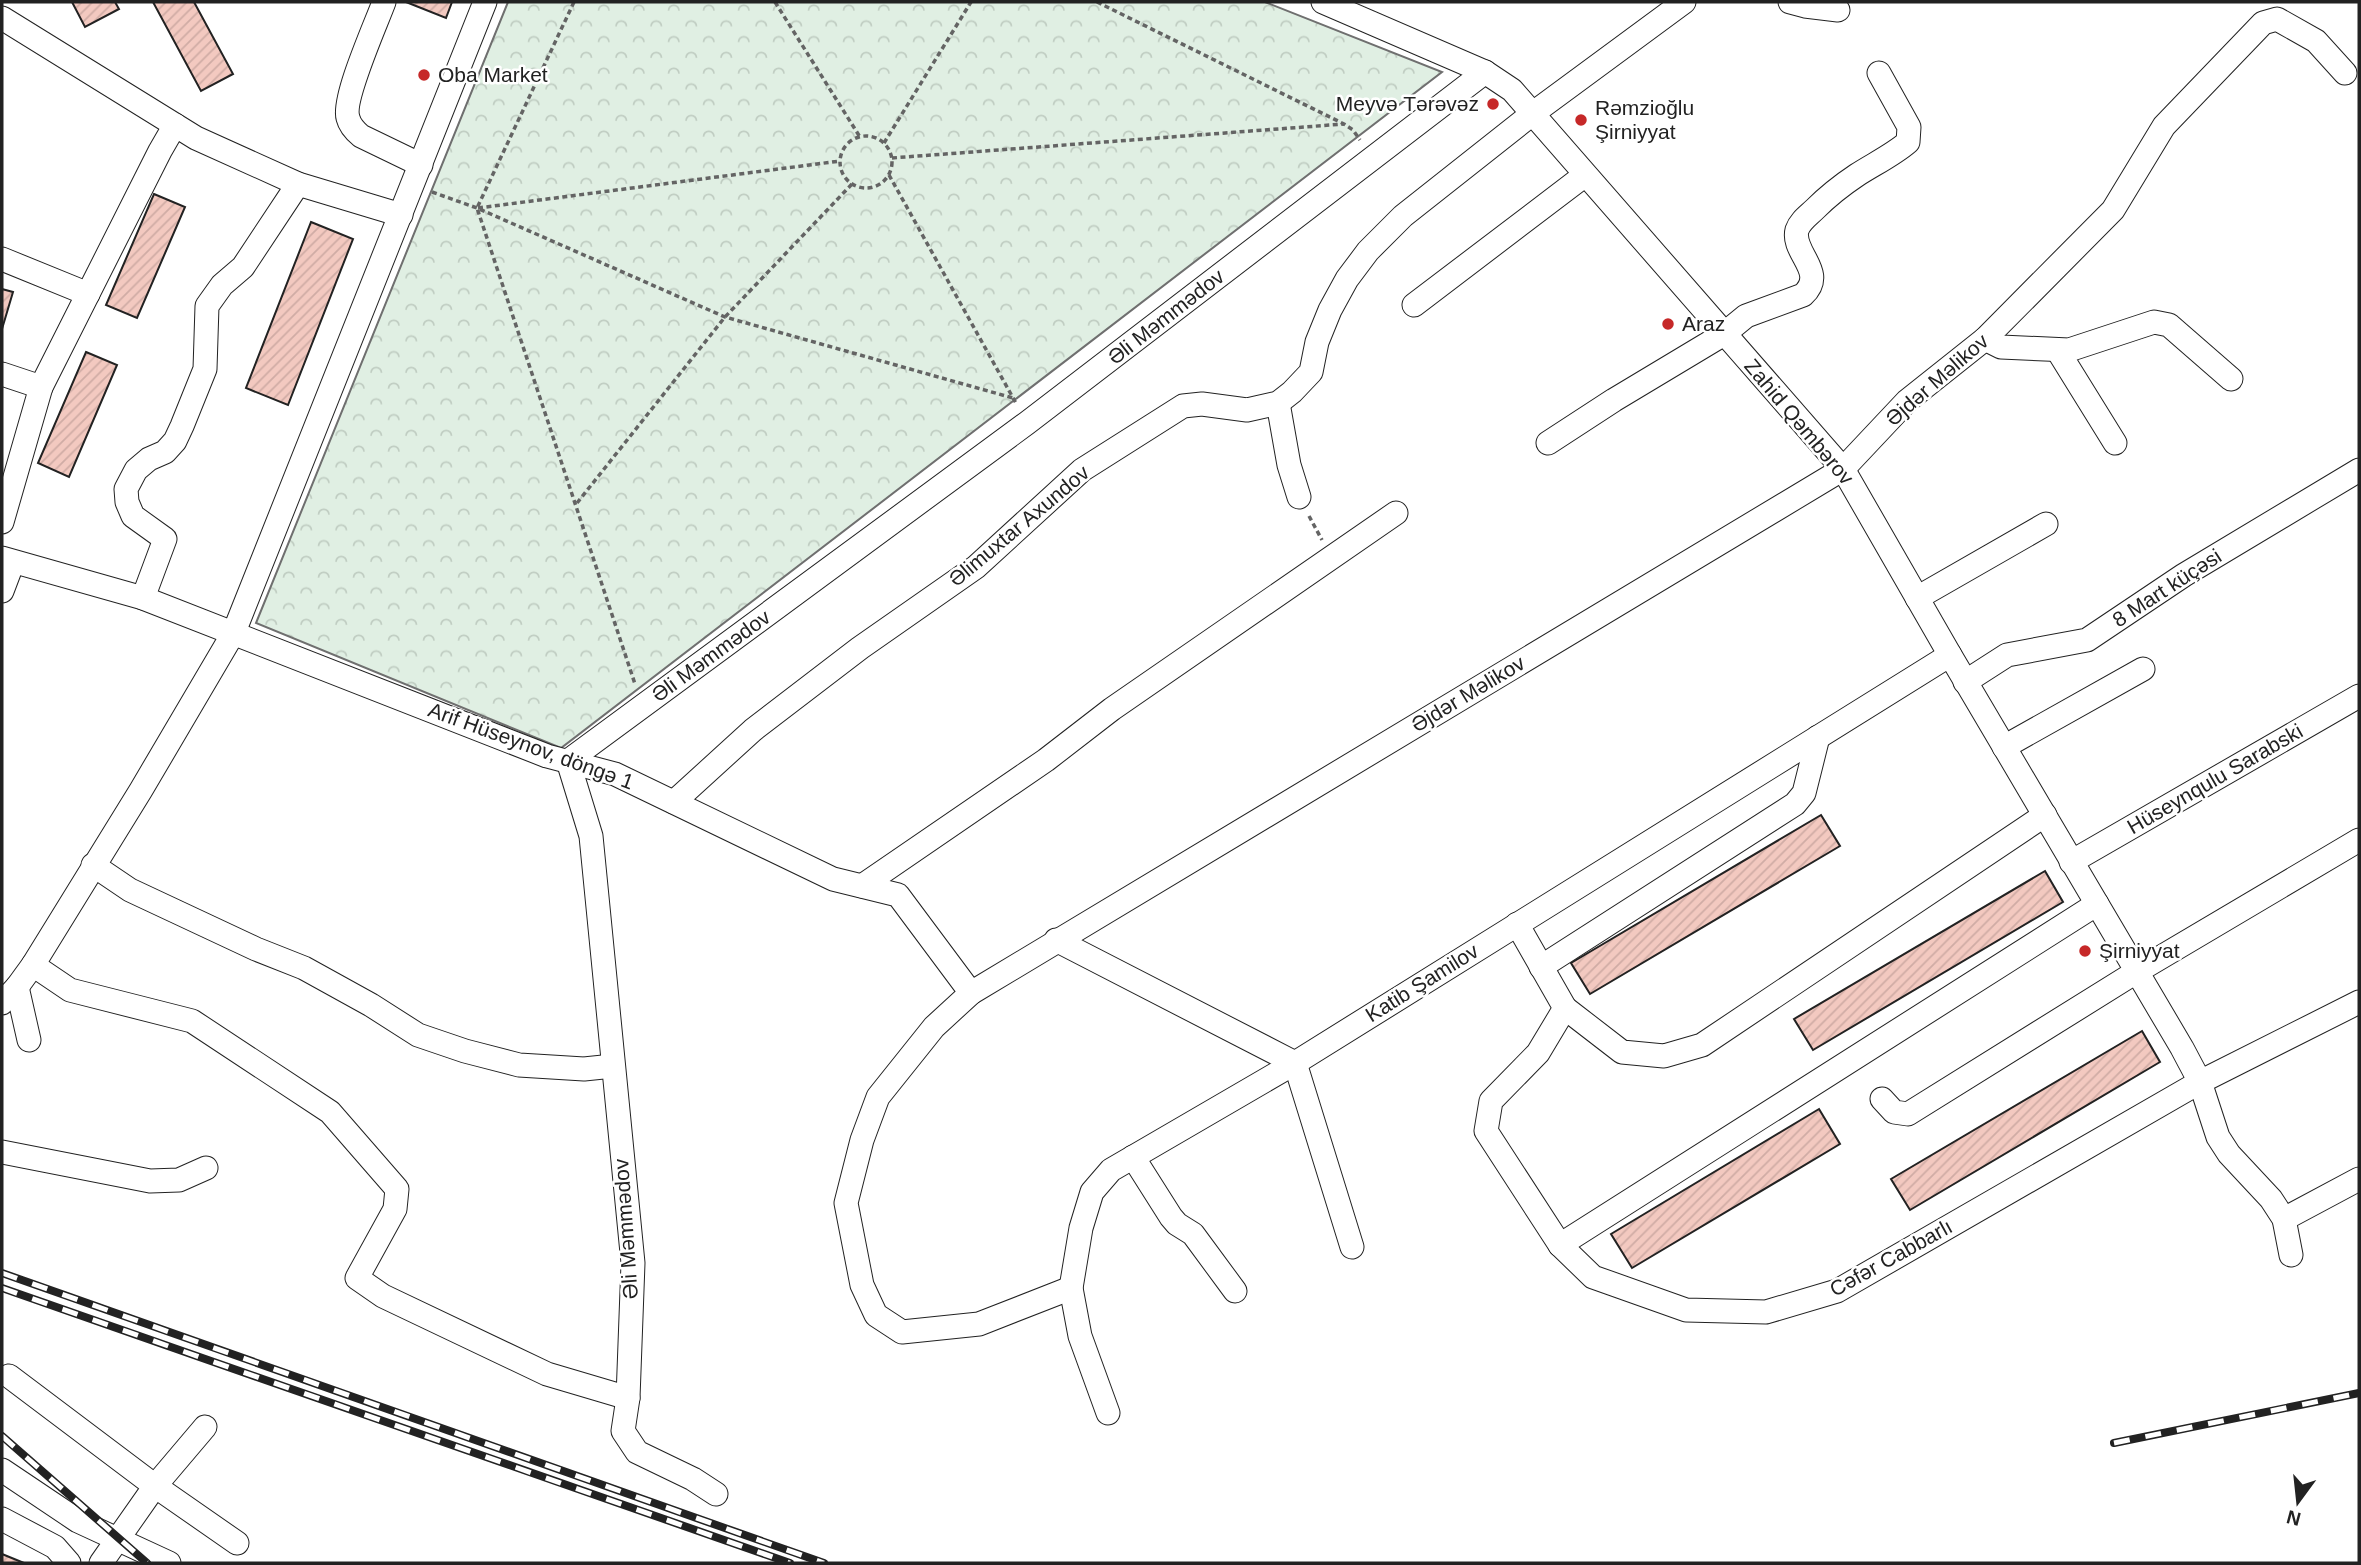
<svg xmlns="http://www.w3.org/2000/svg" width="2361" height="1565" font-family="Helvetica,sans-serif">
<defs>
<pattern id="park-crowns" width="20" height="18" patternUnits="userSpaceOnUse" patternTransform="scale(1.75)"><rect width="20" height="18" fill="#e0efe3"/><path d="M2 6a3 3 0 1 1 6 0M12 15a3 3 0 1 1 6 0" fill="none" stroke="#c0cdc2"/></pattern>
<pattern id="building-hatch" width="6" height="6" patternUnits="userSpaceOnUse" patternTransform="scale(1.75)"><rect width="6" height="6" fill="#f3c9c0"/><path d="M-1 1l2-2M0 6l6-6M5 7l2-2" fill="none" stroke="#d0aca5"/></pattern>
</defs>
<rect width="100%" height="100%" fill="#fff"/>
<polygon fill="url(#park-crowns)" stroke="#6f6f6f" stroke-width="2" points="508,2 1265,2 1442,72 561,748 256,623"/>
<g fill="url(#building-hatch)" stroke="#222" stroke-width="2">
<polygon points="72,2 115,2 119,9 85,27"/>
<polygon points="153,2 194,2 233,74 201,91"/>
<polygon points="406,2 452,2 446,18"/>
<polygon points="154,194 185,207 137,318 106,305"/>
<polygon points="311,222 353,239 288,405 246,388"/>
<polygon points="2,289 13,292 2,329"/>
<polygon points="86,352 117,365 69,477 38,463"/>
<polygon points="1821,815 1840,846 1590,994 1571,963"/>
<polygon points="2045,871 2063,902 1813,1050 1794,1019"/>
<polygon points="2142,1031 2160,1062 1910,1210 1891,1179"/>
<polygon points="1819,1109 1840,1144 1632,1268 1611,1234"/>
<polygon points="2,1554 24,1563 2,1563"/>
</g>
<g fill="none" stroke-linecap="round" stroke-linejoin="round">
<g stroke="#222" stroke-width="25">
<g id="minor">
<path d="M384,2C376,24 342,99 348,118C350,126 355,131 361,136L421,165"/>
<polyline points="1323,2 1485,72 1512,90 1843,469 1950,655 2182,1048 2200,1082 2218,1137 2229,1154 2271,1199 2284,1219 2291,1255"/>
<polyline points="1790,2 1805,6 1838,10"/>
<polyline points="2,18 196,138 298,184 401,215"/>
<polyline points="2,259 88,294"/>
<polyline points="1414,305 1585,175"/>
<polyline points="1985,339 2001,347 2069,350 2154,322 2169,325 2231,379"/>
<polyline points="2058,351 2115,443"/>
<polyline points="2,374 41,387 2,522"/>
<polyline points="41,387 160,151 175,125"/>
<polyline points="1278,403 1289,465 1299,497"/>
<path d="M1548,443L1614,400L1724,334L1746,316L1803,295C1828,272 1791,253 1797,230C1800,221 1809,215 1815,209C1828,196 1842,185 1857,175C1874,164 1893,155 1908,142L1909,127L1879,73"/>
<polyline points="2,558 143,598 547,756 615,774 833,879 898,895 971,993"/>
<polyline points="2,591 13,562"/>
<polyline points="143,598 165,539 133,516 127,502 126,489 136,470 149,459 165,452 175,441 182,426 205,369 207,306 222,285 243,267 298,184"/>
<polyline points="1917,598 2046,524"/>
<polyline points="1965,682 2007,655 2087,640 2184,575 2359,470"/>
<polyline points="2004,747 2143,669"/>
<polyline points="674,802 753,730 860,648 976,567 1082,470 1183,406 1202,404 1247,410 1278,403 1292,392 1311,372 1317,342 1330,310 1347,279 1368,251 1403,216 1532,114 1684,2"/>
<polyline points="2071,862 2359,696"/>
<polyline points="93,865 130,890 256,949 304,968 371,1005 418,1035 465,1051 519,1065 584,1069 613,1066"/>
<polyline points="862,886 1046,760 1112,709 1396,513"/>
<polyline points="1517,924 1565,1008 1538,1053 1491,1101 1486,1131 1560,1245 1593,1277 1686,1310 1766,1312 1837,1291 2200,1082 2359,1002"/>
<polyline points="1056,940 1295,1063 1352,1247"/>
<polyline points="33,965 70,990 192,1021 330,1112 397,1189 395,1209 357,1278 383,1296 547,1374 628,1398"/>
<polyline points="1541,967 1795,804 1804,793 1818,737"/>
<polyline points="17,987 29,1040"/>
<polyline points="2,1003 17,987 33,965 141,790 234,632 485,2"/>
<polyline points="1565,1008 1622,1052 1664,1056 1702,1045 2045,815"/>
<polyline points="1882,1099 1894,1112 1908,1114 2136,972 2359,840"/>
<polyline points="2,1152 150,1181 179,1180 206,1168"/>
<polyline points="1133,1157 1171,1217 1177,1224 1193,1234 1235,1291"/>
<polyline points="2284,1219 2359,1179"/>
<polyline points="1560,1245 2097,904"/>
<polyline points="1071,1288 979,1324 902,1332 876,1315 862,1285 846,1203 862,1140 878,1097 934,1027 971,993 1843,469 1907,401 1985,339 2113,210 2164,126 2263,23 2277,19 2316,41 2345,73"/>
<polyline points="9,1376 155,1486 237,1543"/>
<polyline points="1108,1413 1080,1336 1071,1288 1081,1228 1092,1192 1111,1170 1295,1063 1950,655"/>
<polyline points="2,1470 78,1521 169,1563"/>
<polyline points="716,1494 693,1479 637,1452 623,1431 628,1398 633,1263 591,836 568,761 1027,423 1485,72"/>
<polyline points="2,1519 55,1547 69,1563"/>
<polyline points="101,1563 155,1486 205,1427"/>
</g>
</g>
<g stroke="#646464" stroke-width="3.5" stroke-dasharray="5 3.5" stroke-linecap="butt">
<polyline points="574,2 477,208 635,684"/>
<polyline points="775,2 860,137"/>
<polyline points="1097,2 1344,124 1353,130 1360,140"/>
<circle cx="866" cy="162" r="26"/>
<polyline points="884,143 971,2"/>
<polyline points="892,158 1344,124"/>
<polyline points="889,175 1017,405"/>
<polyline points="432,192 477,208 725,317 1013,398"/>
<polyline points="478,208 840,161"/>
<polyline points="577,503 725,317 852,184"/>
<polyline points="1309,516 1322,540"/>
</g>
<use href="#minor" stroke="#fff" stroke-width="23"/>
<g stroke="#222" stroke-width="8">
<g id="rail">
<polyline points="2,1273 824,1563"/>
<polyline points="2,1288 790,1563"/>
<polyline points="2,1436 147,1563"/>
<polyline points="2114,1443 2359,1393"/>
</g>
</g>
<use href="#rail" stroke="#fff" stroke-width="5" stroke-dasharray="16" stroke-linecap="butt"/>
</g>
<g fill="#c62828" stroke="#fff" stroke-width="2.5">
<circle cx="424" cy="75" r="7"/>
<circle cx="1493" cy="104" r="7"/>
<circle cx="1581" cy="120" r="7"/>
<circle cx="1668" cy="324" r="7"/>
<circle cx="2085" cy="951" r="7"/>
</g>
<g text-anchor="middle" stroke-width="5" stroke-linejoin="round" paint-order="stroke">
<g font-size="21" fill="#222" stroke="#fff" text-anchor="start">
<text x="438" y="82">Oba Market</text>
<text x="1479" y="111" text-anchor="end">Meyvə Tərəvəz</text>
<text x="1595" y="115">Rəmzioğlu<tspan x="1595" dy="24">Şirniyyat</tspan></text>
<text x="1682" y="331">Araz</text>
<text x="2099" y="958">Şirniyyat</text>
</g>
<g font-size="21" fill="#222" stroke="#fff">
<text transform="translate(1166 317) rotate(-38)" y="7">Əli Məmmədov</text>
<text transform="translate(1937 380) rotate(-41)" y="7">Əjdər Məlikov</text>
<text transform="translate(1799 422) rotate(50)" y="7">Zahid Qəmbərov</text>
<text transform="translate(1019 526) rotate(-40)" y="7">Əlimuxtar Axundov</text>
<text transform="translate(2167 588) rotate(-33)" y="7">8 Mart küçəsi</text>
<text transform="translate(711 656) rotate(-36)" y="7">Əli Məmmədov</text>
<text transform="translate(1468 694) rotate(-31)" y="7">Əjdər Məlikov</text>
<text transform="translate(531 746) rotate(20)" y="7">Arif Hüseynov, döngə 1</text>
<text transform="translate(2215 779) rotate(-30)" y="7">Hüseynqulu Sarabski</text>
<text transform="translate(1422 983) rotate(-32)" y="7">Katib Şamilov</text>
<text transform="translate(626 1229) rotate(-94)" y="7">Əli Məmmədov</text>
<text transform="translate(1891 1258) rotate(-29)" y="7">Cəfər Cabbarlı</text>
</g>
</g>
<rect width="2361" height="1565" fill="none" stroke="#222222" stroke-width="7"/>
<g transform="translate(2298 1502) rotate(195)" stroke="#ffffff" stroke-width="5" paint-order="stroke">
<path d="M0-5L12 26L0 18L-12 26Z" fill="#222222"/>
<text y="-10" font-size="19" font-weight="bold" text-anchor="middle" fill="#222222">N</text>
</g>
</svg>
